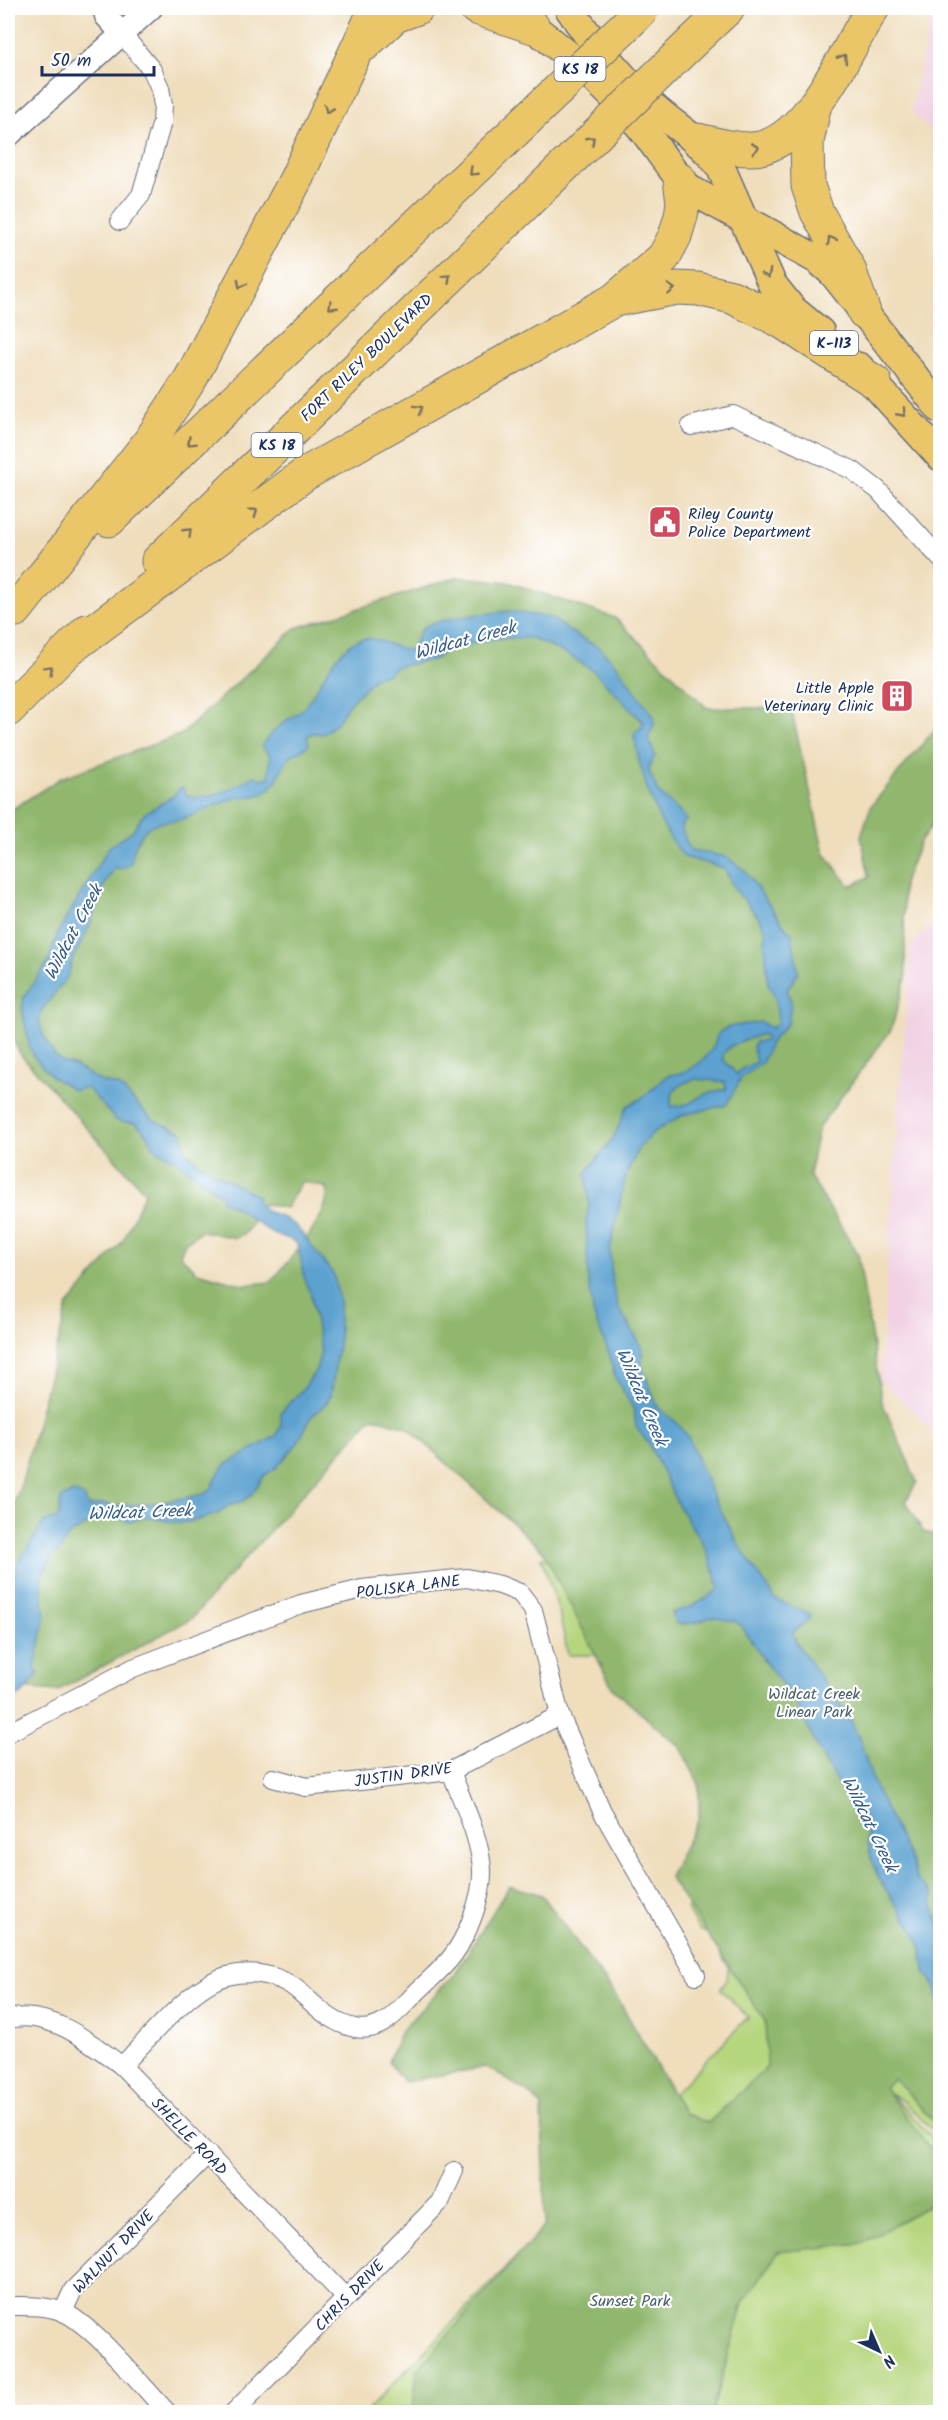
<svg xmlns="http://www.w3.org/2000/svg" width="948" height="2420" font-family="Kalam,sans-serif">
<rect width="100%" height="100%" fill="#fff"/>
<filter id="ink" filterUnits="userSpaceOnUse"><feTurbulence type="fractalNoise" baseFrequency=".0167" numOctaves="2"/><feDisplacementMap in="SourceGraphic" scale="12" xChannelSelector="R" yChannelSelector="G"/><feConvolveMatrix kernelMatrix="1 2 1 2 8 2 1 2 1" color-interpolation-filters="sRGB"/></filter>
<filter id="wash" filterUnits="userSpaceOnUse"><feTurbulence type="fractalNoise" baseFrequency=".008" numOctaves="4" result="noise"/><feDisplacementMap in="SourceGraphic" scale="24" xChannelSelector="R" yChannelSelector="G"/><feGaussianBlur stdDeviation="1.35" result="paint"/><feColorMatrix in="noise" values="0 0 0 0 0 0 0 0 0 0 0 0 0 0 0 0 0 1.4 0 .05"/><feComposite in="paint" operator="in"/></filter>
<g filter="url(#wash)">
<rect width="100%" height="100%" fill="#efddbb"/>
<g fill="#f1d0e3">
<polygon points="933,8 940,8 940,140 911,111"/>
<polygon points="940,915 940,1438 880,1379 899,1100 912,944"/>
</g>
<polygon fill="#b6d67e" stroke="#68826e" stroke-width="1.5" points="940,1548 940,2137 900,2099 890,2093 940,2146 940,2412 366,2412 748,2017 720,1989 727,1979 729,1959 710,1934 699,1930 686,1908 762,1832 598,1655 568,1655 559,1612 541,1557 691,1592"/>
<path fill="#90b76d" stroke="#567366" stroke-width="1.5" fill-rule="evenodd" d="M459,577L508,582L615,618L707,708H791L824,853L850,886L869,877L861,836L871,806L940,723V814L920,842L903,884L906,978L891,1030L819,1127L809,1175L858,1254L882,1402L917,1482L906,1501L923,1532L940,1536V2129L894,2078L884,2087L938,2159L940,2199L862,2243L778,2252L743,2303L712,2412H416L413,2407L417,2370L545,2225L542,2106L526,2091L486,2067L404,2082L388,2062L401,2031L456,1972L509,1886L542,1895L616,1996L684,2113L708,2123L767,2067L765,2021L669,1877L699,1817V1784L680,1747L613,1689L543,1551L407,1427L372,1417L191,1619L57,1691L8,1687V1519L21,1485L68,1305L123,1241L145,1192L21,1055L8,1030V812L61,778L182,734L296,628ZM302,1181L325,1187C338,1209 285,1264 271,1282L244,1285L197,1272L180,1255L185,1243L201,1231L236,1238L246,1232L264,1204L286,1208Z"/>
<path fill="#5ba1d0" stroke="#3b6897" stroke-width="1.5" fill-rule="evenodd" d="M509,611L551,618L569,631L600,648L617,666L653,715L654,725L648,738L655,756L648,769L658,792L687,819L681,826L686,842L691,850L727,857L746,872L783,924L792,934L798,973L787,990L791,1002L788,1023L770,1043L762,1063L742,1077L726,1105L683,1115L654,1132L639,1147L627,1173L622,1192L610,1251L612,1283L618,1307L642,1347V1366L657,1406L678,1424L688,1437L711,1492L740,1547L776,1600L810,1614L808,1620L792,1633L797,1644L851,1720L861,1743L874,1785L912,1863L917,1881L929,1890L933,1896L932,1900L940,1928V2004L935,1985L926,1974L920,1943L916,1934L879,1879L871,1859L866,1830L826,1764L794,1700L765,1662L741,1625L734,1621L710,1617L696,1623L676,1624L672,1613L693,1606L720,1589L705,1547L679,1507L650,1446L636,1427L634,1410L615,1377L610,1356L594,1316L588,1277L586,1220L589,1205L586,1173L614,1137L627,1106L640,1099L669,1075C688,1073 704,1064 714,1045C716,1041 716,1035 720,1032C729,1024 750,1025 761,1022L771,1028L778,1023L775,997L768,984L765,943L766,931L760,919L734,888L724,868L684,857C657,825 641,777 634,736L636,731L642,727L643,722L638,717L594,671L568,655L532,638H495L447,649L435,659L396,667L388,674L375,677L348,705L337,723L323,734L312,733L307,736L309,744C304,751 296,751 290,757C278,768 281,784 263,793C254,798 245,796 236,798C220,803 204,811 188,817C177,822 167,820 157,823C141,827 132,850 131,864L120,869L115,867L105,883L89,928L72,960L68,976L41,1011L39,1020L42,1032L54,1055L64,1063L73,1065L100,1081L119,1086L153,1120L182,1132C184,1138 183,1145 186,1151C192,1162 242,1188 257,1196L258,1203L266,1211L280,1216L296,1226L334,1275L339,1301V1338L331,1395L326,1403L312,1416L297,1444L276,1468L265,1475L251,1495L243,1501L229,1505L218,1514L189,1522L179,1523L145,1517L129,1522L116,1517L99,1518L69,1535L61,1549L51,1558L41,1578L45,1619L35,1669L39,1673L23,1693L8,1702V1606L17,1564L44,1522L58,1518L61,1498L74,1492L84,1497L88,1507L105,1504L115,1506L159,1503L204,1494L211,1489L220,1471L227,1464L276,1436L281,1425V1412L305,1387L316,1370L321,1352L311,1294L305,1282L298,1245L292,1240L270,1232L237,1208L221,1200L222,1196L217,1192L174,1159L154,1148L149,1137L136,1123L117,1121L87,1088L73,1090L51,1076L34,1057L29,1045L22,1009L24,997L48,962L58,932L109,847L132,831L145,813L172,797L180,788H183L186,795C208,803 236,786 255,776L261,779L269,777L270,756L262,746L263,744C268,737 275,729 282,724C290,717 302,713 307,704C320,686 337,644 363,639C380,636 397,651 411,650C416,643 417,635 422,629C432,618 492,613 509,611ZM761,1034L765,1036L766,1039L765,1041L755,1042L753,1047L756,1062L740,1070L737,1075L723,1059V1054L731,1046ZM695,1079L725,1082L726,1089L705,1094L688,1104L672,1107C667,1091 681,1083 695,1079Z"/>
</g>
<g filter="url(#ink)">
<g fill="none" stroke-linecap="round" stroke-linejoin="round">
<g stroke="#656c7f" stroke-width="20">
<g id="minor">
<polyline points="120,221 141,195 162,122 163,105 160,88 152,70 122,34"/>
<polyline points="691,426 733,415 852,470 878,490 940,558"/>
<polyline points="8,1733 133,1668 301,1604 362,1589 426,1582 467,1578 500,1585 520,1593 533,1610 560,1715 602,1811 696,1975"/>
<polyline points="273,1778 306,1787 451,1771 560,1715"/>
<path d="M8,2019C50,2009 90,2042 122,2066L346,2298"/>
<path d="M122,2066C146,2041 194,1983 227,1976C252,1970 280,1974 300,1992C317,2007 331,2023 355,2028C380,2033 396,2013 412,1997C425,1983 442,1970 453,1955C468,1935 483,1895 482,1870C480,1836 462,1802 451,1771"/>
<path d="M8,2306C25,2306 46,2305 63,2312C93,2325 143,2387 167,2412"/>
<polyline points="63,2312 73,2290 208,2154"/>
<polyline points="234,2412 440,2202 454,2171"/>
</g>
</g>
<g stroke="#656c7f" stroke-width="25">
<g id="tertiary">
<polyline points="104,8 106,16 122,34"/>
<polyline points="8,136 151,8"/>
</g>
</g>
<g stroke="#656c7f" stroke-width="31">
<g id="primary">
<path d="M569,8C592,43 618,74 649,103C674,127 701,139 721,168L772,284L792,309L820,332"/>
<path d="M533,27C571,56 608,88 639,125C657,146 670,171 691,190L818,260L833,273L940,409"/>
<polyline points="859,367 940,456"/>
</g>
</g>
<g stroke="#656c7f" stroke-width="35">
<g id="motorway">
<polyline points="476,8 533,27"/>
<polyline points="692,42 728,8"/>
<polyline points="364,45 395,16 417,8"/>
<polyline points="814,108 807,142 808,186 817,212 849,269 864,312"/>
<path d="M698,140C715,144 734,150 752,149C807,147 846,49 873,8"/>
<polyline points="619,299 677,288 698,289 732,297 779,320 875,382"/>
<polyline points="109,520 515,131"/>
<polyline points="158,561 549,181"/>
<polyline points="16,610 150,441 191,378 296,179 376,8"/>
<polyline points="72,647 305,474 614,300 664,257 675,236 681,216 683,202 680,180"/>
<polyline points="8,710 87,631"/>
</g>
</g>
<use href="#minor" stroke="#fff" stroke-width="18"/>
<use href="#tertiary" stroke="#fff" stroke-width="22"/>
<use href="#primary" stroke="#ebc669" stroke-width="28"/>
<use href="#motorway" stroke="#ebc669" stroke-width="33"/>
<g stroke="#656c7f" stroke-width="35" stroke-linecap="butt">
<g id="motorway-bridge">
<polyline points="515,131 644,8"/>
<polyline points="549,181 692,42"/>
</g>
</g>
<use href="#motorway-bridge" stroke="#ebc669" stroke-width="33"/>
</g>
<defs><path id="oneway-chevron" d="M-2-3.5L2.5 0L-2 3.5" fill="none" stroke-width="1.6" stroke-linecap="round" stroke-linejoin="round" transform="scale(1.5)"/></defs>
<g stroke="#797363">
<use href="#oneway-chevron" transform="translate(843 58) rotate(-60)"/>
<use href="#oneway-chevron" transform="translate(328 109) rotate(114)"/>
<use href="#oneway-chevron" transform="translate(591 140) rotate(-44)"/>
<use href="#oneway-chevron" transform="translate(755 148) rotate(-6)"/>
<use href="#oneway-chevron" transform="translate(473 172) rotate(136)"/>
<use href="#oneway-chevron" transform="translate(831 240) rotate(-120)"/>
<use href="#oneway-chevron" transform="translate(767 274) rotate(63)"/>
<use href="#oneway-chevron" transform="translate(447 278) rotate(-44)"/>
<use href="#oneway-chevron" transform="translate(241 284) rotate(118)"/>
<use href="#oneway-chevron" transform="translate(671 289) rotate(-3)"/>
<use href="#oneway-chevron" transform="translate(332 306) rotate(136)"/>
<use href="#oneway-chevron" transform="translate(419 409) rotate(-29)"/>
<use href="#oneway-chevron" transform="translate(902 413) rotate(48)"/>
<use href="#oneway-chevron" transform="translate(191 442) rotate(136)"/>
<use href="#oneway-chevron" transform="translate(254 512) rotate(-37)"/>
<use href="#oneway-chevron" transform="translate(188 532) rotate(-44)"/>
<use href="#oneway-chevron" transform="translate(49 669) rotate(-45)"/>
</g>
</g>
<defs>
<g id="civic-square" transform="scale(1.725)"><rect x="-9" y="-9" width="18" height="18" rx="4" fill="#d1495b" stroke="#fff"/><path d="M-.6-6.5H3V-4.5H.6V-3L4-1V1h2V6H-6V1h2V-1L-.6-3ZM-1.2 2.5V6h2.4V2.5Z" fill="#fff"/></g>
<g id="building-square" transform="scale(1.725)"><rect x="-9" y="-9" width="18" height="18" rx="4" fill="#d1495b" stroke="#fff"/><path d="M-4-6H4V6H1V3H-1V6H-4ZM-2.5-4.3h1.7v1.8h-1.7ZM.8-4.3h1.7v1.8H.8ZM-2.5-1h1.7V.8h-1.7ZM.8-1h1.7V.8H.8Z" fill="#fff"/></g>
</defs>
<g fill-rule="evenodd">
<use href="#civic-square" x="665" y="522"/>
<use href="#building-square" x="897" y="696"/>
</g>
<g text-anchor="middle" stroke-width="4.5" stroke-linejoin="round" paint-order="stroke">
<g fill="#fff" stroke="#5f6d8e" stroke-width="1.5">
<rect x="554.5" y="57" width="51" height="24" rx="4.5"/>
<rect x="810" y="331" width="48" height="24" rx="4.5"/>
<rect x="251.5" y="433" width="51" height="24" rx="4.5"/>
</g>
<g font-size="15" font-weight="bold" fill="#1b2f5e">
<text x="580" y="74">KS 18</text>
<text x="834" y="348">K-113</text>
<text x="277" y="450">KS 18</text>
</g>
<g font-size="16" fill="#1b2f5e" stroke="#fff">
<text transform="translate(366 357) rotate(-44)" y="6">FORT RILEY BOULEVARD</text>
<text transform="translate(408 1586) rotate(-7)" y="6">POLISKA LANE</text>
<text transform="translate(403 1774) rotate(-8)" y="6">JUSTIN DRIVE</text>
<text transform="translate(190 2136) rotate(46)" y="6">SHELLE ROAD</text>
<text transform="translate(113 2251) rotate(-46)" y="6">WALNUT DRIVE</text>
<text transform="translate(349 2295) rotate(-46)" y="6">CHRIS DRIVE</text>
</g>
<g font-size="16" fill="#1b2f5e" stroke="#fff" text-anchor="start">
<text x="688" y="519">Riley County<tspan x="688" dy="18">Police Department</tspan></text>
<text x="874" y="693" text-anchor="end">Little Apple<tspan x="874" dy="18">Veterinary Clinic</tspan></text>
</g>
<g font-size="16" fill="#4a6168" stroke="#fff">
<text x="814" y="1699">Wildcat Creek<tspan x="814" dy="18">Linear Park</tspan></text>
<text x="630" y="2306">Sunset Park</text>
</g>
<g font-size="18" font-style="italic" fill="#355d8c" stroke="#fff">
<text transform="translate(465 640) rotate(-15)" y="6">Wildcat Creek</text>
<text transform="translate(73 932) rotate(-62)" y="6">Wildcat Creek</text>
<text transform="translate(642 1397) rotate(67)" y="6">Wildcat Creek</text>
<text transform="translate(140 1512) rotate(-2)" y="6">Wildcat Creek</text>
<text transform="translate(870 1824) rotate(64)" y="6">Wildcat Creek</text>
</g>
</g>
<rect width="948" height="2420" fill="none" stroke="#fff" stroke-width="30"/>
<g transform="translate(879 2351) rotate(136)" stroke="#ffffff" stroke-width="4.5" paint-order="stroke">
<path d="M0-4.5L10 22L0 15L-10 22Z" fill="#1b2f5e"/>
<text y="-9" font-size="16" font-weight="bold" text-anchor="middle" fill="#1b2f5e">N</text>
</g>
<path d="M42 66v9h112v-9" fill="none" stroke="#1b2f5e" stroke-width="3"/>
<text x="51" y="66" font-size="18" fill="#1b2f5e" stroke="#ffffff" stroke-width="4.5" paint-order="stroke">50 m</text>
</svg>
